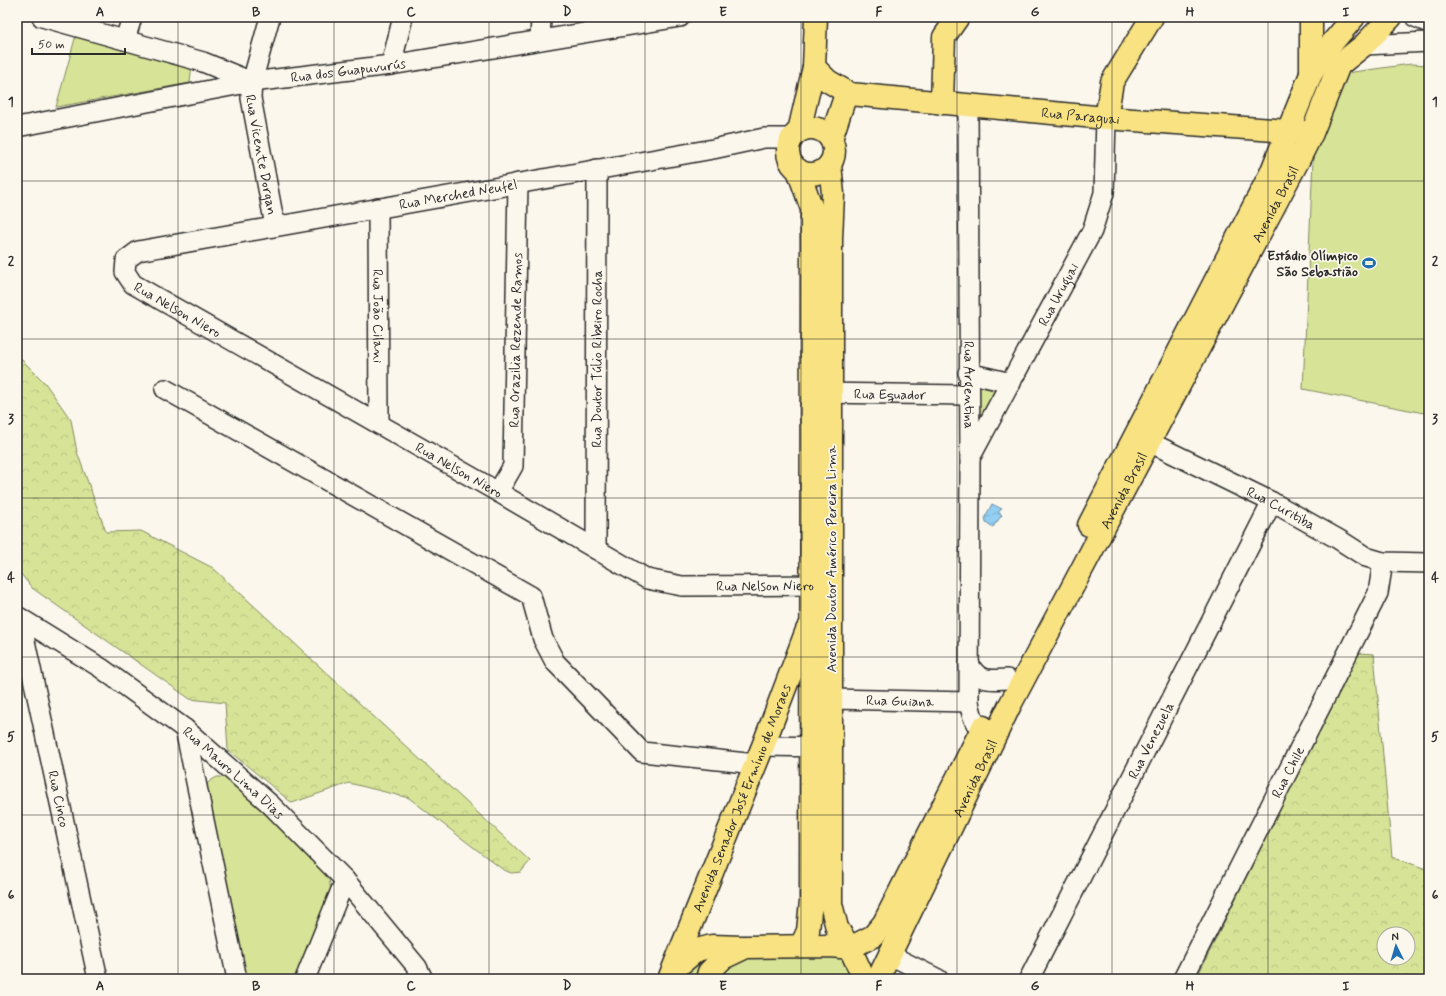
<svg xmlns="http://www.w3.org/2000/svg" width="1446" height="996" font-family="Mynerve,sans-serif">
<defs>
<pattern id="forest-crowns" width="20" height="18" patternUnits="userSpaceOnUse"><rect width="20" height="18" fill="#d7e497"/><path d="M2 6a3 3 0 1 1 6 0M12 15a3 3 0 1 1 6 0" fill="none" stroke="#b9c482"/></pattern>
<pattern id="water-waves" width="16" height="10" patternUnits="userSpaceOnUse"><rect width="16" height="10" fill="#93cff3"/><path d="M0 5q4-4 8 0t8 0" fill="none" stroke="#7fb2d0"/></pattern>
</defs>
<rect width="100%" height="100%" fill="#fbf7ec"/>
<filter id="ink" filterUnits="userSpaceOnUse"><feTurbulence type="fractalNoise" baseFrequency=".025" numOctaves="2"/><feDisplacementMap in="SourceGraphic" scale="8" xChannelSelector="R" yChannelSelector="G"/><feConvolveMatrix kernelMatrix="1 2 1 2 8 2 1 2 1" color-interpolation-filters="sRGB"/></filter>
<g filter="url(#ink)">
<g fill="url(#forest-crowns)" stroke="#818861" fill-rule="evenodd">
<polygon points="17,355 45,383 71,420 77,452 106,532 141,531 213,568 530,861 521,872 511,873 502,869 409,798 349,783 292,803 228,750 225,703 190,699 32,588 17,569"/>
<path d="M1357,653L1374,654L1392,857L1429,870V976L1428,979H1196ZM1384,934H1408V958H1384Z"/>
</g>
<g fill="#d7e497" stroke="#818861">
<polygon points="76,35 192,63 190,83 56,107"/>
<polygon points="1411,64 1429,65 1429,414 1303,389 1314,137 1346,73"/>
<polygon points="977,386 1002,392 978,430"/>
<polygon points="217,777 223,777 230,780 323,870 329,878 331,892 298,979 244,979 206,785 210,781"/>
<polygon points="718,951 699,979 677,979 682,970"/>
<polygon points="744,956 838,956 849,963 855,979 711,979"/>
</g>
<polygon fill="url(#water-waves)" stroke="#698da3" points="992,504 1002,509 998,512 1002,515 993,527 986,522 985,517"/>
<g fill="none" stroke-linecap="round" stroke-linejoin="round">
<g stroke="#2b2b2b" stroke-width="22">
<g id="minor">
<polyline points="42,17 203,62 252,82"/>
<path id="s1" d="M270,17L252,82L251,98L275,226"/>
<polyline points="1415,17 1429,23"/>
<polyline points="125,40 132,17"/>
<polyline points="540,40 541,17"/>
<polyline points="1364,45 1429,42"/>
<polyline points="391,65 403,17"/>
<path id="s2" d="M968,106L970,459L969,702C973,722 975,727 994,737"/>
<path id="s3" d="M17,127L252,82L391,65L680,17"/>
<path id="s4" d="M793,138H764L713,149L138,251L126,260L125,272L133,284L498,492L647,579L682,586L826,585"/>
<path id="s5" d="M378,208L379,424"/>
<polyline points="968,373 1011,383"/>
<polyline points="165,389 531,596 543,639 555,662 642,752 756,764"/>
<path id="s6" d="M816,393L968,395"/>
<path id="s7" d="M1137,436L1272,502L1338,539L1366,557L1383,562L1429,563"/>
<path id="s8" d="M970,458L1092,231L1104,193L1106,118"/>
<path id="s9" d="M498,492L513,466L518,183"/>
<path id="s10" d="M596,549L597,169"/>
<path id="s11" d="M17,616L101,668L185,729L270,804L345,880L417,967L423,979"/>
<path id="s12" d="M20,618L98,979"/>
<path d="M969,664C979,682 988,680 1007,679"/>
<path id="s13" d="M831,699L969,702"/>
<polyline points="185,729 237,979"/>
<polyline points="763,746 826,747"/>
<polyline points="890,955 938,979"/>
<polyline points="305,979 345,880"/>
<path id="s14" d="M1029,979L1272,502"/>
<path id="s15" d="M1183,979L1378,593L1383,562"/>
</g>
</g>
<g stroke="#2b2b2b" stroke-width="25">
<g id="major">
<polyline points="1311,17 1311,74"/>
<path id="s16" d="M814,67L828,81L850,94L1106,118L1302,132"/>
<polyline points="942,103 944,37 958,17"/>
<polyline points="1106,118 1112,82 1152,17"/>
<circle cx="811" cy="151" r="23"/>
<polyline points="799,131 814,67 816,17"/>
<polyline points="831,139 844,100 850,94"/>
<polyline points="830,164 833,194 831,239 831,904 837,928 850,948 860,970 862,979"/>
<polyline points="798,170 812,209 811,901 808,931 801,946"/>
<polyline points="1089,525 1271,173 1311,74 1326,50 1354,17"/>
<polyline points="850,948 873,936 884,923 983,727"/>
<polyline points="674,969 697,950 712,946 742,947"/>
<path id="s17" d="M669,979L763,746L807,630"/>
<polyline points="707,979 709,972 723,958 746,947 831,946 850,948"/>
<path id="s18" d="M878,979L1010,705L1300,157L1312,133L1339,65L1364,45L1391,17"/>
</g>
</g>
<use href="#minor" stroke="#fbf7ec" stroke-width="19"/>
<use href="#major" stroke="#f8e281" stroke-width="22"/>
</g>
</g>
<path fill="none" stroke="#2b2b2b" stroke-width="1" stroke-opacity="0.55" d="M178,17V979M334,17V979M489,17V979M645,17V979M801,17V979M957,17V979M1112,17V979M1268,17V979M17,181H1429M17,339H1429M17,498H1429M17,657H1429M17,815H1429"/>
<defs>
<g id="stadium-bare" transform="scale(1.08)"><path d="M0-5a6.5 5 0 1 0 0 10a6.5 5 0 1 0 0-10ZM-3.5-1.8h7v3.6h-7Z" fill="#1f6fb2" stroke="#fbf7ec" stroke-width="2.5" paint-order="stroke"/></g>
</defs>
<g fill-rule="evenodd">
<use href="#stadium-bare" x="1369" y="263"/>
</g>
<g text-anchor="middle" stroke-width="3.5" stroke-linejoin="round" paint-order="stroke">
<g font-size="14" fill="#2b2b2b" stroke="#fbf7ec">
<text dy="5" stroke="none"><textPath href="#s3" startOffset="336">Rua dos Guapuvurús</textPath></text>
<text dy="5" stroke="none"><textPath href="#s16" startOffset="277">Rua Paraguai</textPath></text>
<text dy="5" stroke="none"><textPath href="#s1" startOffset="141">Rua Vicente Dorgan</textPath></text>
<text transform="translate(458 194) rotate(-10)" y="5">Rua Merched Neufel</text>
<text dy="5" stroke="none"><textPath href="#s18" startOffset="871">Avenida Brasil</textPath></text>
<text dy="5" stroke="none"><textPath href="#s8" startOffset="186">Rua Uruguai</textPath></text>
<text dy="5" stroke="none"><textPath href="#s4" startOffset="758">Rua Nelson Niero</textPath></text>
<text dy="5" stroke="none"><textPath href="#s5" startOffset="108">Rua João Cilani</textPath></text>
<text dy="5" stroke="none"><textPath href="#s9" startOffset="156">Rua Orazilia Rezende Ramos</textPath></text>
<text dy="5" stroke="none"><textPath href="#s10" startOffset="190">Rua Doutor Túlio Ribeiro Rocha</textPath></text>
<text dy="5" stroke="none"><textPath href="#s2" startOffset="279">Rua Argentina</textPath></text>
<text dy="5" stroke="none"><textPath href="#s6" startOffset="74">Rua Equador</textPath></text>
<text dy="5" stroke="none"><textPath href="#s4" startOffset="1082">Rua Nelson Niero</textPath></text>
<text dy="5" stroke="none"><textPath href="#s18" startOffset="547">Avenida Brasil</textPath></text>
<text dy="5" stroke="none"><textPath href="#s7" startOffset="161">Rua Curitiba</textPath></text>
<text transform="translate(831 559) rotate(-90)" y="5">Avenida Doutor Américo Pereira Lima</text>
<text dy="5" stroke="none"><textPath href="#s4" startOffset="1418">Rua Nelson Niero</textPath></text>
<text dy="5" stroke="none"><textPath href="#s13" startOffset="69">Rua Guiana</textPath></text>
<text dy="5" stroke="none"><textPath href="#s14" startOffset="268">Rua Venezuela</textPath></text>
<text dy="5" stroke="none"><textPath href="#s15" startOffset="232">Rua Chile</textPath></text>
<text dy="5" stroke="none"><textPath href="#s11" startOffset="268">Rua Mauro Lima Dias</textPath></text>
<text dy="5" stroke="none"><textPath href="#s18" startOffset="223">Avenida Brasil</textPath></text>
<text dy="5" stroke="none"><textPath href="#s17" startOffset="195">Avenida Senador José Ermínio de Moraes</textPath></text>
<text dy="5" stroke="none"><textPath href="#s12" startOffset="185">Rua Cinco</textPath></text>
</g>
<g font-size="14" font-weight="bold" fill="#2b2b2b" stroke="#fbf7ec" text-anchor="end">
<text x="1358" y="260">Estádio Olímpico<tspan x="1358" dy="16">São Sebastião</tspan></text>
</g>
</g>
<rect width="1446" height="996" fill="none" stroke="#fbf7ec" stroke-width="44"/>
<g transform="translate(1396 946) rotate(355)"><circle r="19" fill="#fbf7ec" stroke="#a8a59f"/>
<path d="M0-3L7 15L0 10L-7 15Z" fill="#1f6fb2"/>
<text y="-6" font-size="11" font-weight="bold" text-anchor="middle" fill="#2b2b2b">N</text>
</g>
<path d="M32 48v6h93v-6" fill="none" stroke="#2b2b2b" stroke-width="2"/>
<text x="38" y="48" font-size="12" fill="#2b2b2b" stroke="#fbf7ec" stroke-width="3" paint-order="stroke">50 m</text>
<rect x="22" y="22" width="1402" height="952" fill="none" stroke="#2b2b2b" stroke-width="1.5"/>
<g font-size="13" text-anchor="middle" font-weight="bold" fill="#2b2b2b">
<text x="100" y="16">A</text>
<text x="256" y="16">B</text>
<text x="411" y="16">C</text>
<text x="567" y="16">D</text>
<text x="723" y="16">E</text>
<text x="879" y="16">F</text>
<text x="1035" y="16">G</text>
<text x="1190" y="16">H</text>
<text x="1346" y="16">I</text>
<text x="11" y="106">1</text>
<text x="1435" y="106">1</text>
<text x="11" y="265">2</text>
<text x="1435" y="265">2</text>
<text x="11" y="423">3</text>
<text x="1435" y="423">3</text>
<text x="11" y="582">4</text>
<text x="1435" y="582">4</text>
<text x="11" y="741">5</text>
<text x="1435" y="741">5</text>
<text x="11" y="899">6</text>
<text x="1435" y="899">6</text>
<text x="100" y="990">A</text>
<text x="256" y="990">B</text>
<text x="411" y="990">C</text>
<text x="567" y="990">D</text>
<text x="723" y="990">E</text>
<text x="879" y="990">F</text>
<text x="1035" y="990">G</text>
<text x="1190" y="990">H</text>
<text x="1346" y="990">I</text>
</g>
</svg>
